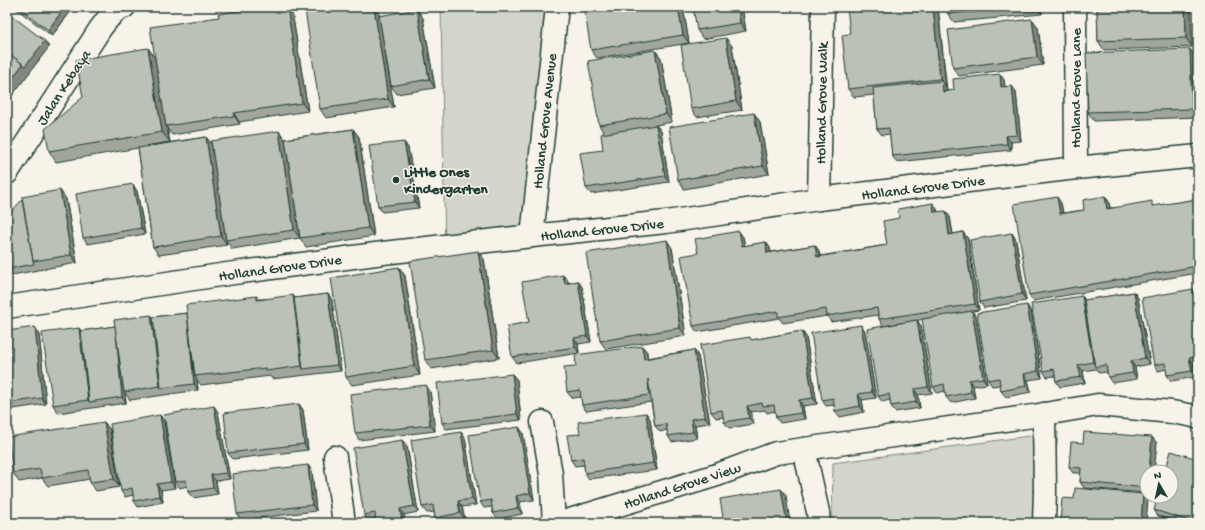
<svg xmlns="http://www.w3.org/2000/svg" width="1205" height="530" font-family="'Gochi Hand',sans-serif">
<rect width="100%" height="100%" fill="#f7f3e8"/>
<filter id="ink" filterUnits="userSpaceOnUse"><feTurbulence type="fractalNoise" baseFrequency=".025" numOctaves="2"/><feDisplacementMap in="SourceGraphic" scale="8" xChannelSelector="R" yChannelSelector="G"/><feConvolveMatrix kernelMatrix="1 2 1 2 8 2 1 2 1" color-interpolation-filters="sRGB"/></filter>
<g filter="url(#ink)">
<g fill="#d3d5ca" stroke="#79897f">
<polygon points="441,7 549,7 529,247 445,257"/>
<polygon points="1058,432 1049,523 832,523 833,463"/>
</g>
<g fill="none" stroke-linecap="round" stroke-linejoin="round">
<g stroke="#1f3d34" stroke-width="25">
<g id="street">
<polyline points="1075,7 1076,168"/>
<path d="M7,173L100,29C107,20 113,10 124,7"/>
<polyline points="819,199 823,7"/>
<polyline points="532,236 557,7"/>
<polyline points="7,307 227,274 383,253 532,236 666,222 819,199 1076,168 1198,156"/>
<polyline points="542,422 551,474 554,523"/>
<polyline points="804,449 818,512 819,523"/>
<polyline points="335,457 344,523"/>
<polyline points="560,523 717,475 776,453 804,449 1033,416 1098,405 1172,412 1194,416 1198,418"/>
<polyline points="1044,523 1045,491 1044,414"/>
</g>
</g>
<use href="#street" stroke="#f7f3e8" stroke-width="22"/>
</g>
<g fill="#a1a69d" stroke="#1f3d34">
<polygon points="14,7 74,7 52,36"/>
<polygon points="263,7 289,7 292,12 308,111 239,122 240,124 172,135 167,128 170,142 146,146 206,137 212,145 227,245 159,255 153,247 138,148 56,162 49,151 148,48 155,58 158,75 219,17"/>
<polygon points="683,7 689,43 597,58 591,50"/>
<polygon points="742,7 746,31 703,39 697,30"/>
<polygon points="938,7 947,91 954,90 1000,74 1004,80 1005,87 1012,86 1016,92 1021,141 1011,142 1011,150 897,162 892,156 890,134 882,135 877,129 874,95 854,97 848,89 850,34"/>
<polygon points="947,7 1041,7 1042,14 954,22 948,14"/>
<polygon points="1097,7 1191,7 1192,47 1104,50 1098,41"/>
<polygon points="378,8 380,16 423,18 435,88 397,94 391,86 384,47 394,107 326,118 320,109"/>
<polygon points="1032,19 1038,27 1043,65 959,76 953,68"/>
<polygon points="732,46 742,110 697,117 691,109"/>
<polygon points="655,50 661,58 672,122 656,125 661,131 669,182 591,194 586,188 603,150 604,133 599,125"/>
<polygon points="1196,58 1198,117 1094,121 1088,112"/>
<polygon points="754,113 760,122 769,174 684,189 678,180"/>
<polygon points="353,129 359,137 374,236 306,247 300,238 232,249 226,240 285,139"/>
<polygon points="404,142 408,148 419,208 382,212 378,206"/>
<polygon points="137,191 145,234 88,244 83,238"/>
<polygon points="1105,196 1109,202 1110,208 1155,206 1198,199 1198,273 1033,301 1029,295 1061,203 1063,213 1084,210"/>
<polygon points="66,199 77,263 38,270 7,276 7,216"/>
<polygon points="937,209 938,212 950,217 953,234 963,232 968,239 979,310 883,326 879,319 878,315 831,322 827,316 783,323 779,318 697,332 693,326 698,253 743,237 745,246 766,242 770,248 771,252 815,245 819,251 820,256 887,245 899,218"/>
<polygon points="1012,233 1016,240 1026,301 984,308 980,302"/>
<polygon points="672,248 686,336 606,349 600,341"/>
<polygon points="484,259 499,358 431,369 425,360"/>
<polygon points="399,267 405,276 420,375 352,385 346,377"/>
<polygon points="568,281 568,283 578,281 582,287 591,342 578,344 579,353 517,363 512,357 529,322"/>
<polygon points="1193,289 1197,295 1198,302 1198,364 1194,365 1196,377 1171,381 1167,375 1166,369 1158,371 1154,365"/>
<polygon points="1134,292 1138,298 1150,364 1135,367 1137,379 1112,383 1108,377 1107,372 1099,373 1096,369 1083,371 1085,383 1060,387 1056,381 1055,376 1047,377 1043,371 1082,296 1085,300"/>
<polygon points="328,294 332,300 341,371 272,379 270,376 201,385 197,380 198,390 130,400 125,393 126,403 58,413 53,405 79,328 81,331 115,326 153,317 187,313 259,299 294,298"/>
<polygon points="972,311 976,317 987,384 973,386 975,398 951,403 946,397 945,391 937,393 933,387"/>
<polygon points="1031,311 1042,378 1028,380 1031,392 1006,397 1001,391 1000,385 992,386 988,380"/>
<polygon points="917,320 921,326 932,393 918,395 920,408 895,412 891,406 890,400 882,402 878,396"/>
<polygon points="861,325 865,331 876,398 862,400 864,412 840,417 835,411 834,405 826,406 822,400"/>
<polygon points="7,331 39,333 46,404 7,410"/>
<polygon points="802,331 806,337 817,404 803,406 805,419 780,423 776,417 775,411 767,413 765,410 751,412 754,424 729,428 724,422 723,417 716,418 711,412 752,340"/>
<polygon points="642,346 647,352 647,358 694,350 698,356 710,423 695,425 697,438 672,442 668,436 667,430 660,432 655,426 651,402 586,411 582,405 581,397 572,398 567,392 576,366"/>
<polygon points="512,374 517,380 521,420 446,429 442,423"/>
<polygon points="430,391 435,431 359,440 355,433"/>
<polygon points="299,404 303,410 308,450 233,459 228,453"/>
<polygon points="218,412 230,479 216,481 218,494 193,498 188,492 187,486 180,488 175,482"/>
<polygon points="646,413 650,419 657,470 589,479 585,473 584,465 575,466 571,460 580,434"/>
<polygon points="160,415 164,421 175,488 161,490 163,502 138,507 134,501 133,495 125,497 121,491"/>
<polygon points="104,422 110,430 119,487 96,491 90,482 90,479 48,486 42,478 19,482 13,473"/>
<polygon points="519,427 523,433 534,500 520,502 522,514 498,519 493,513 492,507 484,508 480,502"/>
<polygon points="461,432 465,438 476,505 462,507 465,519 443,523 439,523 435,518 434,512 427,513 422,507"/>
<polygon points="402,440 407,446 418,512 404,515 405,523 376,523 376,520 368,521 364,515"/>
<polygon points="1083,443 1157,443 1147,472 1147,493 1084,488 1080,482 1081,473 1073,473 1069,467"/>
<polygon points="308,465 312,471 316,511 241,520 237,514"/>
<polygon points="1154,510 1198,523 1181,523 1158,516"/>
</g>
<g fill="#83877f" stroke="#1f3d34">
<polygon points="65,7 74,7 52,36 48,30"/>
<polygon points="287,7 289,7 292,12 308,111 302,103"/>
<polygon points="374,7 378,7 378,8 394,107 388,99"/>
<polygon points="678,7 683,7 689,43 683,35"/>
<polygon points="738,7 742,7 746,31 740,23"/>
<polygon points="933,7 938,7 946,87 940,79"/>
<polygon points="1036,7 1041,7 1042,14"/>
<polygon points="1185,7 1191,7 1192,47 1186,38"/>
<polygon points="417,9 423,18 435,88 429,79"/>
<polygon points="1032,19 1038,27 1043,65 1037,57"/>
<polygon points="726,38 732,46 742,110 736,101"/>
<polygon points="45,41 49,47 8,101 7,99 7,85 23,64"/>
<polygon points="148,48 155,58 167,126 166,126 167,128 170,142 162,132"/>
<polygon points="1190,49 1196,58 1198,117 1192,109"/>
<polygon points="655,50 661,58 672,122 666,114"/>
<polygon points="1000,74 1004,80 1006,93 1001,87"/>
<polygon points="942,81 946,87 948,98 943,92"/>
<polygon points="1012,86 1016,92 1021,141 1017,135"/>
<polygon points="234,113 239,122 240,124 234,116"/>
<polygon points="754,113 760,122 769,174 763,166"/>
<polygon points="656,125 661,131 669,182 665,176"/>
<polygon points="353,129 359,137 374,236 368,228"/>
<polygon points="279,131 285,139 300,238 294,230"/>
<polygon points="1006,136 1011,142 1011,150 1007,144"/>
<polygon points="206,137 212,145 227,245 221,236"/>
<polygon points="404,142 408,148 419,208 415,202"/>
<polygon points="133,184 137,191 145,234 141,228"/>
<polygon points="60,190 66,199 77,263 71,255"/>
<polygon points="1105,196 1109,202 1111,215 1107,209"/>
<polygon points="1057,197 1061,203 1064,220 1060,214"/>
<polygon points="933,203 937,209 939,218 934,212"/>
<polygon points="946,211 950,217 954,241 949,235"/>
<polygon points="739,231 743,237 746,252 742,246"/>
<polygon points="963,232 968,239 979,310 975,304"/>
<polygon points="1012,233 1016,240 1026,301 1022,294"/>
<polygon points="667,240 672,248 686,336 680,328"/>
<polygon points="766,242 770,248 772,259 767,253"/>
<polygon points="815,245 819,251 821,263 817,257"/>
<polygon points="478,251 484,259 499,358 493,350"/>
<polygon points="399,267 405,276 420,375 414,366"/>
<polygon points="563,275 568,281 569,290 565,284"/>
<polygon points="578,281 582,287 591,342 587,336"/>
<polygon points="1193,289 1197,295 1198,302 1198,321"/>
<polygon points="1134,292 1138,298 1150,364 1145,358"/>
<polygon points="328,294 332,300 341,371 337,365"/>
<polygon points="293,295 299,304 303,369 302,366"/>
<polygon points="1082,296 1086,302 1096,367 1093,362"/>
<polygon points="1027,305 1031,311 1042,378 1038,371"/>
<polygon points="972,311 976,317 987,384 983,378"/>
<polygon points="188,313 195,376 197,380 198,390 194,384"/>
<polygon points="151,315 157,323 161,388 160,386"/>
<polygon points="917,320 921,326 932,393 928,387"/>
<polygon points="861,325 865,331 876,398 872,392"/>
<polygon points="116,326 124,392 125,393 126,403 122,397"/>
<polygon points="35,327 39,333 46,404 42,398"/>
<polygon points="79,328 85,337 89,402 88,400"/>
<polygon points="802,331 806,337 817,404 813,398"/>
<polygon points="574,338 578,344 579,353 575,347"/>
<polygon points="642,346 647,352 648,365 644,359"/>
<polygon points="694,350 698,356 710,423 705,417"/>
<polygon points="7,354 9,403 7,401"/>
<polygon points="1189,358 1194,365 1196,377 1192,371"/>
<polygon points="1131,361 1135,367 1137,379 1133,373"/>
<polygon points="1078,365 1083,371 1085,383 1081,377"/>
<polygon points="512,374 517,380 521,420 517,414"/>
<polygon points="1024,374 1028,380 1031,392 1026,386"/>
<polygon points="969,380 973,386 975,398 971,392"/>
<polygon points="426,385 430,391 435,431 430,425"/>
<polygon points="914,389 918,395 920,408 916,402"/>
<polygon points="858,394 862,400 864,412 860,406"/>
<polygon points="799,400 803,406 805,419 801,413"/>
<polygon points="299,404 303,410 308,450 304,444"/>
<polygon points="214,406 218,412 230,479 226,473"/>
<polygon points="747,406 751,412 754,424 749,418"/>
<polygon points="646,413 650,419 657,470 653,463"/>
<polygon points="160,415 164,421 175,488 171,482"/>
<polygon points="691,419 695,425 697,438 693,432"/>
<polygon points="104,422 110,430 119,487 114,479"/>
<polygon points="519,427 523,433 534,500 530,493"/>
<polygon points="461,432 465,438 476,505 472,499"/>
<polygon points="1152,437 1157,443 1154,472 1149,472"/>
<polygon points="402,440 407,446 418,512 414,506"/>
<polygon points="308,465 312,471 316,511 312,505"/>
<polygon points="211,475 216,481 218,494 213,488"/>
<polygon points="157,484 161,490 163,502 159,496"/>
<polygon points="781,489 786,495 790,523 787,523"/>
<polygon points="1143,494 1148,500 1146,523 1141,523"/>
<polygon points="516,496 520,502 522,514 518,508"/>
<polygon points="458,501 462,507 465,519 460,513"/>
<polygon points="400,509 404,515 405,523 403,523 402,521"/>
</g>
<g fill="#bbc1b6" stroke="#1f3d34">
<polygon points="18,7 65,7 48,30"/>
<polygon points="263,7 287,7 302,103 234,113 234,116 166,126 150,27 219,17 218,14"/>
<polygon points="322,7 374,7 388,99 320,109 305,10"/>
<polygon points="584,7 678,7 683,35 591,50"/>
<polygon points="693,7 738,7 740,23 697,30"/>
<polygon points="847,7 933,7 940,79 848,89 842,35 850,34"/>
<polygon points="947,7 1023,7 948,14"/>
<polygon points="1097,7 1185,7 1186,38 1098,41"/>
<polygon points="417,9 429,79 391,86 379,16"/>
<polygon points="7,12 45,41 25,66 23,64 7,52"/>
<polygon points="1032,19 1037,57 953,68 948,30"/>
<polygon points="726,38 736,101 691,109 681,45"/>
<polygon points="148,48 162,132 49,151 45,129 83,97 76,60"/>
<polygon points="1190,49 1192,109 1088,112 1086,53"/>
<polygon points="655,50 666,114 599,125 588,61"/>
<polygon points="7,52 23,64 7,85"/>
<polygon points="1000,74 1001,87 1012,86 1017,135 1006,136 1007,144 892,156 889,128 877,129 873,88 942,81 943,92 954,90 953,79"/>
<polygon points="754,113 763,166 678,180 669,127"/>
<polygon points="656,125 665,176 586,188 580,153 603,150 601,134"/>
<polygon points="353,129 368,228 300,238 285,139"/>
<polygon points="279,131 294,230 226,240 211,141"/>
<polygon points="206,137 221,236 153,247 138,148"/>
<polygon points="404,142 415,202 378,206 369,146"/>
<polygon points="133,184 141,228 83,238 76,194"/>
<polygon points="60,190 71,255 33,261 22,197"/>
<polygon points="1105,196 1107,209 1152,201 1152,206 1198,199 1198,266 1029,295 1014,204 1057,197 1060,214 1084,210 1083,200"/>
<polygon points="22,200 33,261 34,264 7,269 7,216"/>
<polygon points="933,203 934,212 946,211 949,235 963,232 975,304 879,319 877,308 827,316 826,309 778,317 778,311 693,326 681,256 698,253 695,239 739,231 742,246 766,242 767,253 815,245 817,257 887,245 883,221 899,218 898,209"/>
<polygon points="1012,233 1022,294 980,302 970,240"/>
<polygon points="667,240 680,328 600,341 586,253"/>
<polygon points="478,251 493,350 425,360 410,261"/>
<polygon points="399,267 414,366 346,377 331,278"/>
<polygon points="563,275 565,284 578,281 587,336 574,338 575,347 512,357 507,326 529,322 522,282"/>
<polygon points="1193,289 1198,321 1198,357 1189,358 1192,371 1167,375 1165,363 1154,365 1142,298"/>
<polygon points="1134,292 1145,358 1131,361 1133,373 1108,377 1106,365 1095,367 1084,300"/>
<polygon points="328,294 337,365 303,369 294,298"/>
<polygon points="293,295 302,366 266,371 266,368 195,376 186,305 257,296 257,300"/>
<polygon points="1082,296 1093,362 1078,365 1081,377 1056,381 1054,369 1043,371 1031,304"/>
<polygon points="1027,305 1038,371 1024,374 1026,386 1001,391 999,378 988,380 977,313"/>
<polygon points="972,311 983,378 969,380 971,392 946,397 944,384 933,387 922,319"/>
<polygon points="187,313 194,384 161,388 153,317"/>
<polygon points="151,315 160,386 124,392 114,320"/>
<polygon points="917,320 928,387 914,389 916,402 891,406 889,394 878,396 867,329"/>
<polygon points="861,325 872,392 858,394 860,406 835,411 833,398 822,400 811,333"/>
<polygon points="115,326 117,344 122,397 89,402 81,331"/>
<polygon points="35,327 42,398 9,403 7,386 7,331"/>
<polygon points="79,328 88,400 53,405 42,333"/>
<polygon points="802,331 813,398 799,400 801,413 776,417 774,405 763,406 762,403 747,406 749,418 724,422 722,410 711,412 700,345 750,337 751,340"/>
<polygon points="642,346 644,359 694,350 705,417 691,419 693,432 668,436 666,424 655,426 648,379 649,395 582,405 580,390 567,392 564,367 576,366 575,355"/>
<polygon points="512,374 517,414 442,423 437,383"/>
<polygon points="426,385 430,425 355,433 350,394"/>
<polygon points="299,404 304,444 228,453 224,413"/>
<polygon points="214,406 226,473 211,475 213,488 188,492 186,480 175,482 164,415"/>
<polygon points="646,413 653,463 585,473 583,458 571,460 567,435 580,434 578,422"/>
<polygon points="160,415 171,482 157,484 159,496 134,501 132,488 121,491 110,424"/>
<polygon points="104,422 114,479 90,482 88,470 42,478 40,469 13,473 8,437"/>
<polygon points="519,427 530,493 516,496 518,508 493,513 491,500 480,502 469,435"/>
<polygon points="461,432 472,499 458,501 460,513 435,518 433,505 422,507 411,440"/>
<polygon points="1084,432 1152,437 1149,472 1147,472 1147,488 1080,482 1081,468 1069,467 1071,442 1083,443"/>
<polygon points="402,440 414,506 400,509 402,521 389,523 376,523 375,513 364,515 353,448"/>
<polygon points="1171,451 1198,459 1198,517 1196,523 1154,510 1158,496 1171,496 1171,472 1165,472"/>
<polygon points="308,465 312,505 237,514 232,474"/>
<polygon points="1075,488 1143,494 1141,523 1060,523 1062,498 1074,499"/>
<polygon points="781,489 787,523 724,523 720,499"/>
<polygon points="620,521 648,523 620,523"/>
<polygon points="854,522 871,523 854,523"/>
</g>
</g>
<circle fill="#1f3d34" stroke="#f7f3e8" stroke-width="1.5" cx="396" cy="180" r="4"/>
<g text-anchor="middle" stroke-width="3" stroke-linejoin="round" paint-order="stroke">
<g font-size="15" fill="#1f3d34" stroke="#f7f3e8">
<text transform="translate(63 87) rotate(-57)" y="5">Jalan Kebaya</text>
<text transform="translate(1075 88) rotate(-90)" y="5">Holland Grove Lane</text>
<text transform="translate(821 103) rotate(-89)" y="5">Holland Grove Walk</text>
<text transform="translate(544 121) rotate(-84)" y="5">Holland Grove Avenue</text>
<text transform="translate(923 187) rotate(-7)" y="5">Holland Grove Drive</text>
<text transform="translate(602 229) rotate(-6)" y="5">Holland Grove Drive</text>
<text transform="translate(280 267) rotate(-8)" y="5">Holland Grove Drive</text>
<text transform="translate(682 485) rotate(-18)" y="5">Holland Grove View</text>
</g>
<g font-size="15" font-weight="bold" fill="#1f3d34" stroke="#f7f3e8" text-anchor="start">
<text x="404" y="176">Little Ones<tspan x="404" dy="17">Kindergarten</tspan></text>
</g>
</g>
<rect width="1205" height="530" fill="none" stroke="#f7f3e8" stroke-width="24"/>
<rect x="12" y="12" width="1181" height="506" fill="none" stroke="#1f3d34" stroke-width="1.5" filter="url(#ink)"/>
<g transform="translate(1159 484) rotate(351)"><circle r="19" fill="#f7f3e8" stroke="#a1aaa0"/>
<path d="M0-3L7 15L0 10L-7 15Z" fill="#1f3d34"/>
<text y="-6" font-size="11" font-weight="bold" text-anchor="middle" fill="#1f3d34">N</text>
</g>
</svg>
